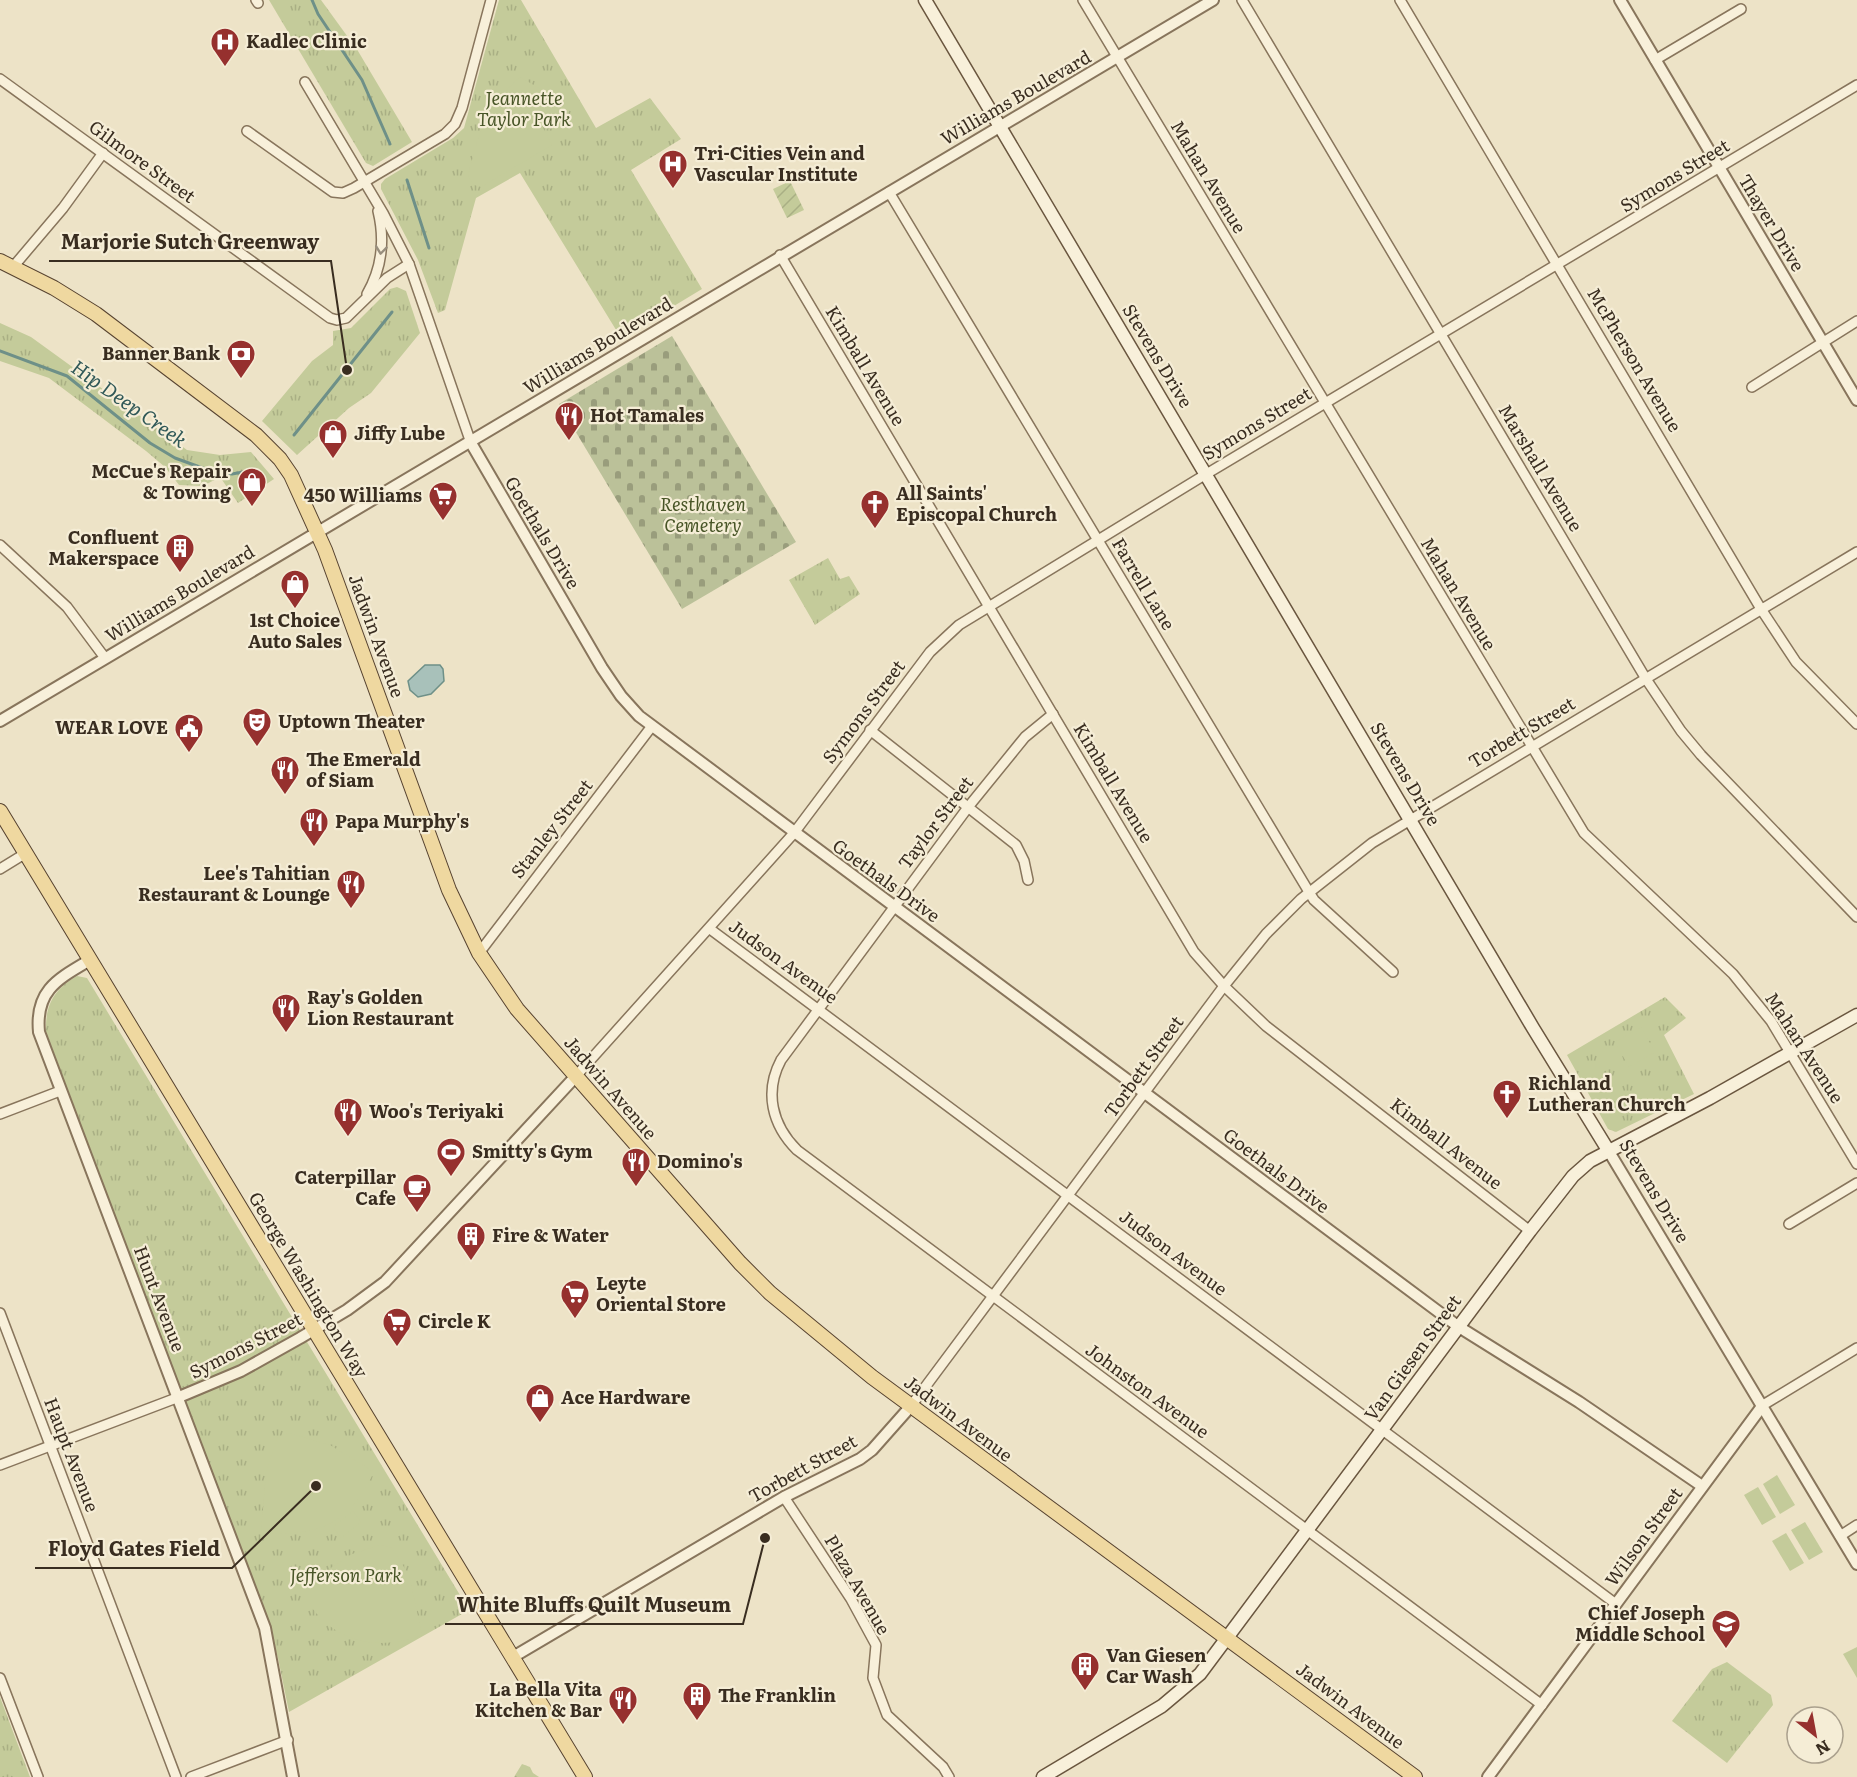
<svg xmlns="http://www.w3.org/2000/svg" width="1857" height="1777" font-family="Literata,serif">
<defs>
<pattern id="grass-tufts" width="24" height="20" patternUnits="userSpaceOnUse" patternTransform="scale(1.5)"><rect width="24" height="20" fill="#c4cb9a"/><path d="M3 7l-1-3M5 7V3M7 7l1-3M15 17l-1-3M17 17v-4M19 17l1-3" fill="none" stroke="#a9af84"/></pattern>
<pattern id="cemetery-stones" width="16" height="16" patternUnits="userSpaceOnUse" patternTransform="scale(1.5)"><rect width="16" height="16" fill="#bbc199"/><path d="M2 7V4a2 2 0 0 1 4 0v3zM10 15v-3a2 2 0 0 1 4 0v3z" fill="#999d7c"/></pattern>
<pattern id="garden-furrows" width="10" height="10" patternUnits="userSpaceOnUse" patternTransform="scale(1.5)"><rect width="10" height="10" fill="#c4cb9a"/><path d="M-1 1l2-2M0 10L10 0M9 11l2-2" fill="none" stroke="#a9af84"/></pattern>
</defs>
<rect width="100%" height="100%" fill="#ede3c7"/>
<g fill="url(#grass-tufts)">
<polygon points="269,0 321,0 358,51 412,142 373,166 366,163"/>
<polygon points="499,0 521,0 596,128 650,98 681,139 631,170 702,289 621,338 520,173 476,198 445,310 438,313 418,260 381,189 381,184 385,179 453,138 464,128"/>
<polygon points="397,287 406,291 420,333 371,393 349,408 297,455 262,421 312,361 333,345 333,331 351,328 390,289"/>
<polygon points="0,323 31,337 187,450 220,455 251,452 274,479 238,503 220,477 203,486 179,485 165,467 146,451 49,378 0,361"/>
<polygon points="828,558 840,579 849,576 860,594 815,625 789,580"/>
<path d="M77,976L87,978L469,1610L289,1712L278,1658L262,1604L46,1032C45,1005 54,989 77,976Z"/>
<polygon points="1665,997 1686,1018 1664,1035 1694,1094 1616,1132 1608,1129 1567,1055"/>
<polygon points="1727,1662 1771,1695 1773,1705 1727,1763 1672,1721 1712,1669"/>
<polygon points="0,1697 30,1777 0,1777"/>
<polygon points="522,1764 530,1767 533,1773 539,1777 514,1777"/>
</g>
<polygon fill="url(#cemetery-stones)" points="672,336 796,542 682,609 559,404"/>
<polygon fill="url(#garden-furrows)" points="790,181 804,210 787,218 773,189"/>
<g fill="#c4cb9a">
<path d="M520,77L544,91L532,107L552,145L481,187L474,185L468,176C479,132 485,108 520,77Z"/>
<polygon points="1641,1027 1655,1052 1629,1067 1615,1042"/>
<path d="M289,1433L330,1445L374,1472C348,1526 318,1536 261,1533L266,1473L278,1437Z"/>
<polygon points="1777,1475 1795,1505 1780,1514 1763,1484"/>
<polygon points="1758,1487 1776,1517 1762,1525 1744,1495"/>
<polygon points="353,1511 361,1522 341,1538 333,1527"/>
<polygon points="1805,1522 1823,1552 1809,1560 1791,1530"/>
<polygon points="1786,1533 1804,1563 1790,1571 1772,1541"/>
<path d="M380,1545L392,1548L409,1575L422,1635C370,1654 325,1639 300,1588L352,1554Z"/>
<polygon points="1857,1647 1857,1678 1843,1654"/>
</g>
<polygon fill="#a8c1ba" stroke="#6e9088" stroke-width="1.5" points="425,665 440,665 443,669 444,681 431,694 418,697 410,690 408,681"/>
<g fill="none" stroke-linecap="round" stroke-linejoin="round">
<g stroke="#6e9088" stroke-width="3">
<polyline points="312,0 318,14 362,80 390,144"/>
<polyline points="407,180 429,248"/>
<polyline points="0,351 67,376 150,443 175,458 208,470 232,474 243,472"/>
<polyline points="294,435 392,312"/>
</g>
<g stroke="#88755c" stroke-width="12">
<g id="minor">
<polyline points="256,0 258,3"/>
<polyline points="1083,0 1584,833 1733,974 1771,1021 1857,1164"/>
<polyline points="1242,0 1646,679 1681,731 1701,755 1857,917"/>
<polyline points="1400,0 1761,609 1796,662 1857,724"/>
<polyline points="1655,60 1741,9"/>
<polyline points="0,79 330,318 337,320 346,318 387,278 409,264"/>
<polyline points="305,82 383,213 409,264 471,443"/>
<polyline points="247,131 333,192 343,193 354,188 445,134 455,124 462,108 491,0"/>
<polyline points="889,192 1309,892 1314,900 1393,972"/>
<polyline points="780,255 1194,952 1224,986 1266,1026 1530,1231"/>
<polyline points="13,267 63,208 103,153"/>
<path d="M367,294C382,268 385,240 378,211"/>
<polyline points="1752,387 1857,321"/>
<polyline points="0,545 67,607 105,658"/>
<path d="M1053,714L1025,737L969,806L781,1060C764,1092 772,1125 797,1150L1542,1705"/>
<polyline points="870,730 1016,845 1024,861 1028,880"/>
<polyline points="0,869 26,853"/>
<polyline points="710,929 1616,1604"/>
<polyline points="479,953 652,726"/>
<polyline points="576,1076 794,833 930,652 959,625 1198,479 1857,85"/>
<polyline points="0,1114 60,1091"/>
<polyline points="1789,1224 1857,1183"/>
<polyline points="0,1313 176,1777"/>
<polyline points="1763,1405 1857,1348"/>
<polyline points="911,1406 1224,986 1266,934 1301,899 1372,843 1857,552"/>
<polyline points="0,1465 179,1397"/>
<polyline points="784,1497 851,1599 876,1645 873,1678 887,1715 943,1767 949,1777"/>
<polyline points="1840,1536 1857,1525"/>
<polyline points="0,1678 38,1777"/>
<polyline points="191,1777 288,1740"/>
</g>
</g>
<g stroke="#88755c" stroke-width="14">
<g id="tertiary">
<polyline points="1620,0 1857,400"/>
<polyline points="471,443 602,668 621,696 639,716 1459,1327 1579,1402 1702,1486"/>
<polyline points="0,721 1213,0"/>
<path d="M90,960C58,979 35,990 39,1032L265,1628L293,1777"/>
<polyline points="1608,1150 1857,1564"/>
<polyline points="179,1397 241,1371 300,1338 347,1310 385,1282 576,1076"/>
<polyline points="513,1657 784,1497 860,1459 872,1450 911,1406"/>
<polyline points="1488,1777 1763,1405"/>
</g>
</g>
<g stroke="#6a563f" stroke-width="15">
<g id="secondary">
<polyline points="925,0 1533,1028 1608,1150"/>
<polyline points="1043,1777 1162,1706 1200,1674 1530,1231 1573,1176 1590,1161 1710,1098 1857,1015"/>
</g>
</g>
<g stroke="#574330" stroke-width="16">
<g id="primary">
<polyline points="0,261 54,288 96,314 256,435 280,459 291,475 325,550 449,890 479,953 517,1009 740,1263 770,1293 872,1377 1415,1777"/>
<polyline points="0,811 585,1777"/>
</g>
</g>
<use href="#minor" stroke="#f8f0da" stroke-width="9"/>
<use href="#tertiary" stroke="#f8f0da" stroke-width="10"/>
<use href="#secondary" stroke="#f8f0da" stroke-width="12"/>
<use href="#primary" stroke="#efd8a0" stroke-width="14"/>
</g>
<defs><path id="oneway-chevron" d="M-2-3.5L2.5 0L-2 3.5" fill="none" stroke-width="1.6" stroke-linecap="round" stroke-linejoin="round" transform="scale(1.5)"/></defs>
<use stroke="#988e7d" href="#oneway-chevron" transform="translate(381 250) rotate(97)"/>
<defs>
<g id="hospital-pin" transform="scale(1.5)"><path d="M0 17L-7.5 6A9.5 9.5 0 1 1 7.5 6Z" fill="#96302e" stroke="#f5edd6"/><path d="M-5-5h3v3.5h4V-5h3V5h-3V1.5h-4V5h-3Z" fill="#fff"/></g>
<g id="bank-pin" transform="scale(1.5)"><path d="M0 17L-7.5 6A9.5 9.5 0 1 1 7.5 6Z" fill="#96302e" stroke="#f5edd6"/><path d="M-6-4H6V4H-6ZM0-2.3a2.3 2.3 0 1 0 0 4.6a2.3 2.3 0 1 0 0-4.6Z" fill="#fff"/></g>
<g id="restaurant-pin" transform="scale(1.5)"><path d="M0 17L-7.5 6A9.5 9.5 0 1 1 7.5 6Z" fill="#96302e" stroke="#f5edd6"/><path d="M-5-6h1v4h1v-4h1v4h1v-4h1v5L-1.5 .5V6h-2V.5L-5-1ZM5-6V6H3V1.5H1.5Q1.5-4 5-6Z" fill="#fff"/></g>
<g id="shop-pin" transform="scale(1.5)"><path d="M0 17L-7.5 6A9.5 9.5 0 1 1 7.5 6Z" fill="#96302e" stroke="#f5edd6"/><path d="M-5-2.5h2.3a2.7 3.5 0 0 1 5.4 0H5L5.5 6h-11ZM-1.5-2.5h3a1.5 2.3 0 0 0-3 0Z" fill="#fff"/></g>
<g id="supermarket-pin" transform="scale(1.5)"><path d="M0 17L-7.5 6A9.5 9.5 0 1 1 7.5 6Z" fill="#96302e" stroke="#f5edd6"/><path d="M-6-5.5h2.5l.6 2H6L4.5 2H-2.5L-4.4-4H-6ZM-1.5 3.2a1.3 1.3 0 1 0 .1 0ZM3 3.2a1.3 1.3 0 1 0 .1 0Z" fill="#fff"/></g>
<g id="church-pin" transform="scale(1.5)"><path d="M0 17L-7.5 6A9.5 9.5 0 1 1 7.5 6Z" fill="#96302e" stroke="#f5edd6"/><path d="M-1.2-6h2.4v3.5h3.3v2.4h-3.3V6h-2.4V-.1h-3.3v-2.4h3.3Z" fill="#fff"/></g>
<g id="building-pin" transform="scale(1.5)"><path d="M0 17L-7.5 6A9.5 9.5 0 1 1 7.5 6Z" fill="#96302e" stroke="#f5edd6"/><path d="M-4-6H4V6H1V3H-1V6H-4ZM-2.5-4.3h1.7v1.8h-1.7ZM.8-4.3h1.7v1.8H.8ZM-2.5-1h1.7V.8h-1.7ZM.8-1h1.7V.8H.8Z" fill="#fff"/></g>
<g id="theatre-pin" transform="scale(1.5)"><path d="M0 17L-7.5 6A9.5 9.5 0 1 1 7.5 6Z" fill="#96302e" stroke="#f5edd6"/><path d="M-5-5.5Q0-4 5-5.5V0Q5 5 0 6Q-5 5-5 0ZM-3.3-2.5H-1v1.5H-3.3ZM1-2.5H3.3v1.5H1ZM-2.8 1Q0 5.5 2.8 1Z" fill="#fff"/></g>
<g id="civic-pin" transform="scale(1.5)"><path d="M0 17L-7.5 6A9.5 9.5 0 1 1 7.5 6Z" fill="#96302e" stroke="#f5edd6"/><path d="M-.6-6.5H3V-4.5H.6V-3L4-1V1h2V6H-6V1h2V-1L-.6-3ZM-1.2 2.5V6h2.4V2.5Z" fill="#fff"/></g>
<g id="stadium-pin" transform="scale(1.5)"><path d="M0 17L-7.5 6A9.5 9.5 0 1 1 7.5 6Z" fill="#96302e" stroke="#f5edd6"/><path d="M0-5a6.5 5 0 1 0 0 10a6.5 5 0 1 0 0-10ZM-3.5-1.8h7v3.6h-7Z" fill="#fff"/></g>
<g id="cafe-pin" transform="scale(1.5)"><path d="M0 17L-7.5 6A9.5 9.5 0 1 1 7.5 6Z" fill="#96302e" stroke="#f5edd6"/><path d="M-5.5-4.5H6V0H3Q3 3.5 0 3.5H-2.5Q-5.5 3.5-5.5 0ZM3-3.2v2h1.7v-2ZM-6 4.5H4V6H-6Z" fill="#fff"/></g>
<g id="school-pin" transform="scale(1.5)"><path d="M0 17L-7.5 6A9.5 9.5 0 1 1 7.5 6Z" fill="#96302e" stroke="#f5edd6"/><path d="M0-5L7-2L0 1L-7-2ZM-4 1L0 2.5L4 1V4Q0 6-4 4Z" fill="#fff"/></g>
</defs>
<g fill-rule="evenodd">
<use href="#hospital-pin" x="225" y="42"/>
<use href="#hospital-pin" x="673" y="164"/>
<use href="#bank-pin" x="241" y="354"/>
<use href="#restaurant-pin" x="569" y="416"/>
<use href="#shop-pin" x="333" y="434"/>
<use href="#shop-pin" x="252" y="482"/>
<use href="#supermarket-pin" x="443" y="496"/>
<use href="#church-pin" x="875" y="504"/>
<use href="#building-pin" x="180" y="548"/>
<use href="#shop-pin" x="295" y="584"/>
<use href="#theatre-pin" x="257" y="722"/>
<use href="#civic-pin" x="189" y="728"/>
<use href="#restaurant-pin" x="285" y="770"/>
<use href="#restaurant-pin" x="314" y="822"/>
<use href="#restaurant-pin" x="351" y="884"/>
<use href="#restaurant-pin" x="286" y="1008"/>
<use href="#church-pin" x="1507" y="1094"/>
<use href="#restaurant-pin" x="348" y="1112"/>
<use href="#stadium-pin" x="451" y="1152"/>
<use href="#restaurant-pin" x="636" y="1162"/>
<use href="#cafe-pin" x="417" y="1188"/>
<use href="#building-pin" x="471" y="1236"/>
<use href="#supermarket-pin" x="575" y="1294"/>
<use href="#supermarket-pin" x="397" y="1322"/>
<use href="#shop-pin" x="540" y="1398"/>
<use href="#school-pin" x="1726" y="1624"/>
<use href="#building-pin" x="1085" y="1666"/>
<use href="#building-pin" x="697" y="1696"/>
<use href="#restaurant-pin" x="623" y="1700"/>
</g>
<g text-anchor="middle" stroke-width="4.5" stroke-linejoin="round" paint-order="stroke">
<g font-size="18" font-weight="bold" fill="#392d20" stroke="#f5edd6" text-anchor="start">
<text x="246" y="48">Kadlec Clinic</text>
<text x="694" y="160">Tri-Cities Vein and<tspan x="694" dy="21">Vascular Institute</tspan></text>
<text x="220" y="360" text-anchor="end">Banner Bank</text>
<text x="590" y="422">Hot Tamales</text>
<text x="354" y="440">Jiffy Lube</text>
<text x="231" y="478" text-anchor="end">McCue's Repair<tspan x="231" dy="21">&amp; Towing</tspan></text>
<text x="896" y="500">All Saints'<tspan x="896" dy="21">Episcopal Church</tspan></text>
<text x="422" y="502" text-anchor="end">450 Williams</text>
<text x="159" y="544" text-anchor="end">Confluent<tspan x="159" dy="21">Makerspace</tspan></text>
<text x="295" y="627" text-anchor="middle">1st Choice<tspan x="295" dy="21">Auto Sales</tspan></text>
<text x="278" y="728">Uptown Theater</text>
<text x="168" y="734" text-anchor="end">WEAR LOVE</text>
<text x="306" y="766">The Emerald<tspan x="306" dy="21">of Siam</tspan></text>
<text x="335" y="828">Papa Murphy's</text>
<text x="330" y="880" text-anchor="end">Lee's Tahitian<tspan x="330" dy="21">Restaurant &amp; Lounge</tspan></text>
<text x="307" y="1004">Ray's Golden<tspan x="307" dy="21">Lion Restaurant</tspan></text>
<text x="1528" y="1090">Richland<tspan x="1528" dy="21">Lutheran Church</tspan></text>
<text x="369" y="1118">Woo's Teriyaki</text>
<text x="472" y="1158">Smitty's Gym</text>
<text x="657" y="1168">Domino's</text>
<text x="396" y="1184" text-anchor="end">Caterpillar<tspan x="396" dy="21">Cafe</tspan></text>
<text x="492" y="1242">Fire &amp; Water</text>
<text x="596" y="1290">Leyte<tspan x="596" dy="21">Oriental Store</tspan></text>
<text x="418" y="1328">Circle K</text>
<text x="561" y="1404">Ace Hardware</text>
<text x="1705" y="1620" text-anchor="end">Chief Joseph<tspan x="1705" dy="21">Middle School</tspan></text>
<text x="1106" y="1662">Van Giesen<tspan x="1106" dy="21">Car Wash</tspan></text>
<text x="602" y="1696" text-anchor="end">La Bella Vita<tspan x="602" dy="21">Kitchen &amp; Bar</tspan></text>
<text x="718" y="1702">The Franklin</text>
</g>
<g font-size="18" fill="#392d20" stroke="#f5edd6">
<text transform="translate(1016 98) rotate(-30)" y="6">Williams Boulevard</text>
<text transform="translate(142 162) rotate(36)" y="6">Gilmore Street</text>
<text transform="translate(1675 176) rotate(-31)" y="6">Symons Street</text>
<text transform="translate(1208 177) rotate(59)" y="6">Mahan Avenue</text>
<text transform="translate(1771 223) rotate(59)" y="6">Thayer Drive</text>
<text transform="translate(598 346) rotate(-31)" y="6">Williams Boulevard</text>
<text transform="translate(1157 356) rotate(59)" y="6">Stevens Drive</text>
<text transform="translate(1634 360) rotate(59)" y="6">McPherson Avenue</text>
<text transform="translate(865 366) rotate(59)" y="6">Kimball Avenue</text>
<text transform="translate(1257 424) rotate(-31)" y="6">Symons Street</text>
<text transform="translate(1540 468) rotate(59)" y="6">Marshall Avenue</text>
<text transform="translate(542 533) rotate(59)" y="6">Goethals Drive</text>
<text transform="translate(1143 584) rotate(59)" y="6">Farrell Lane</text>
<text transform="translate(180 594) rotate(-31)" y="6">Williams Boulevard</text>
<text transform="translate(1458 594) rotate(59)" y="6">Mahan Avenue</text>
<text transform="translate(376 636) rotate(70)" y="6">Jadwin Avenue</text>
<text transform="translate(864 712) rotate(-53)" y="6">Symons Street</text>
<text transform="translate(1522 733) rotate(-31)" y="6">Torbett Street</text>
<text transform="translate(1405 774) rotate(59)" y="6">Stevens Drive</text>
<text transform="translate(1113 783) rotate(59)" y="6">Kimball Avenue</text>
<text transform="translate(936 823) rotate(-53)" y="6">Taylor Street</text>
<text transform="translate(552 829) rotate(-52)" y="6">Stanley Street</text>
<text transform="translate(886 881) rotate(36)" y="6">Goethals Drive</text>
<text transform="translate(783 962) rotate(36)" y="6">Judson Avenue</text>
<text transform="translate(1804 1048) rotate(57)" y="6">Mahan Avenue</text>
<text transform="translate(1144 1067) rotate(-54)" y="6">Torbett Street</text>
<text transform="translate(610 1088) rotate(49)" y="6">Jadwin Avenue</text>
<text transform="translate(1446 1144) rotate(38)" y="6">Kimball Avenue</text>
<text transform="translate(1276 1171) rotate(37)" y="6">Goethals Drive</text>
<text transform="translate(1654 1191) rotate(59)" y="6">Stevens Drive</text>
<text transform="translate(1173 1253) rotate(37)" y="6">Judson Avenue</text>
<text transform="translate(308 1285) rotate(59)" y="6">George Washington Way</text>
<text transform="translate(159 1299) rotate(69)" y="6">Hunt Avenue</text>
<text transform="translate(246 1346) rotate(-27)" y="6">Symons Street</text>
<text transform="translate(1413 1358) rotate(-54)" y="6">Van Giesen Street</text>
<text transform="translate(1147 1391) rotate(36)" y="6">Johnston Avenue</text>
<text transform="translate(958 1419) rotate(37)" y="6">Jadwin Avenue</text>
<text transform="translate(71 1455) rotate(69)" y="6">Haupt Avenue</text>
<text transform="translate(803 1469) rotate(-29)" y="6">Torbett Street</text>
<text transform="translate(1644 1537) rotate(-54)" y="6">Wilson Street</text>
<text transform="translate(857 1585) rotate(60)" y="6">Plaza Avenue</text>
<text transform="translate(1350 1706) rotate(37)" y="6">Jadwin Avenue</text>
</g>
<g font-size="18" font-style="italic" fill="#485527" stroke="#f5edd6">
<text x="524" y="105">Jeannette<tspan x="524" dy="21">Taylor Park</tspan></text>
<text x="703" y="511">Resthaven<tspan x="703" dy="21">Cemetery</tspan></text>
<text x="346" y="1582">Jefferson Park</text>
</g>
<g font-size="20" font-style="italic" fill="#305857" stroke="#f5edd6">
<text transform="translate(129 404) rotate(35)" y="7">Hip Deep Creek</text>
</g>
</g>
<path fill="none" stroke="#392d20" stroke-width="2" d="M347 370L331 261H49M316 1486L232 1568H35M765 1538L743 1624H445"/>
<g fill="#392d20" stroke="#f5edd6" stroke-width="2">
<circle cx="347" cy="370" r="6"/>
<circle cx="316" cy="1486" r="6"/>
<circle cx="765" cy="1538" r="6"/>
</g>
<g font-size="20" text-anchor="middle" font-weight="bold" fill="#392d20" stroke="#f5edd6" stroke-width="4.5" stroke-linejoin="round" paint-order="stroke">
<text x="190" y="249">Marjorie Sutch Greenway</text>
<text x="134" y="1556">Floyd Gates Field</text>
<text x="594" y="1612">White Bluffs Quilt Museum</text>
</g>
<g transform="translate(1815 1735) rotate(149)"><circle r="28" fill="#f5edd6" stroke="#aaa08d" stroke-width="1.5"/>
<path d="M0-4.5L10 22L0 15L-10 22Z" fill="#96302e"/>
<text y="-9" font-size="16" font-weight="bold" text-anchor="middle" fill="#392d20">N</text>
</g>
</svg>
